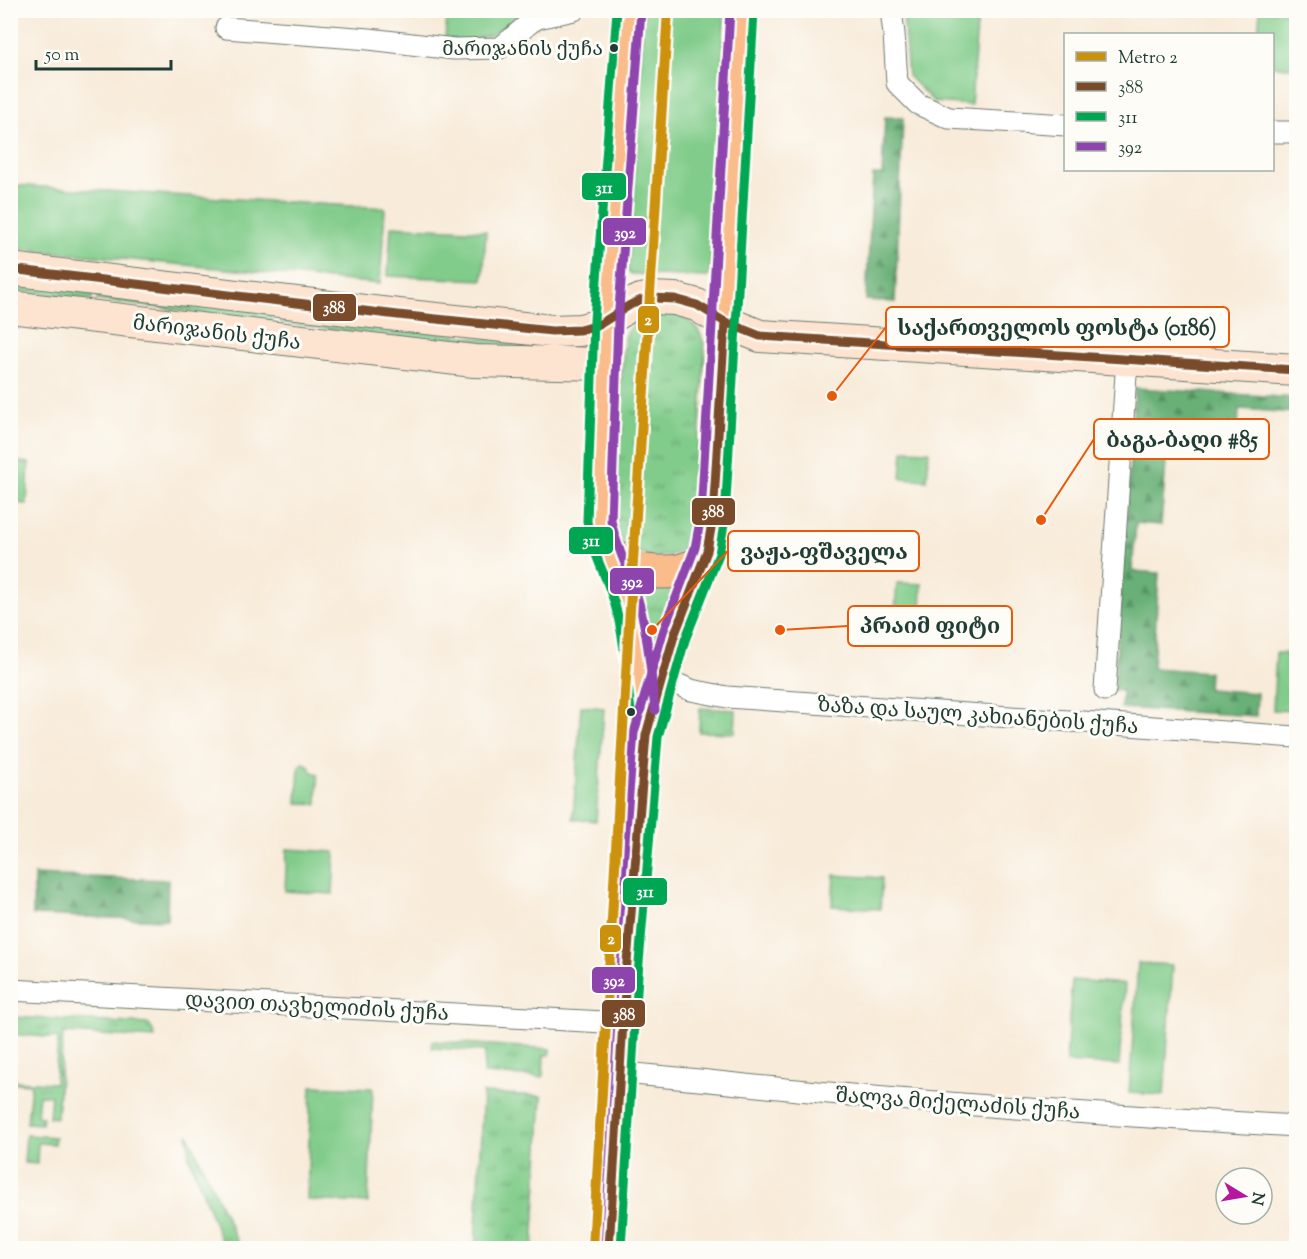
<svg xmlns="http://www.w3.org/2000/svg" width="1307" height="1259" font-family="'Sorts Mill Goudy','Noto Serif Georgian',serif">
<defs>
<pattern id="grass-tufts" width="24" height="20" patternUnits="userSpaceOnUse" patternTransform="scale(1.5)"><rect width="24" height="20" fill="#81cc8a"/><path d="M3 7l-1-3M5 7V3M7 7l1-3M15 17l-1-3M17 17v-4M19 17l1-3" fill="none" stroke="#69a772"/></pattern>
<pattern id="forest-firs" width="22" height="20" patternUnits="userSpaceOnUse" patternTransform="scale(1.5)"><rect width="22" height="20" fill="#68b076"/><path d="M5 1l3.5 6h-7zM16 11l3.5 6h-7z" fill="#559062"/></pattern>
</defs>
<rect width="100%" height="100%" fill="#fdfcf7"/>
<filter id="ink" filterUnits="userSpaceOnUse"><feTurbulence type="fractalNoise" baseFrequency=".0167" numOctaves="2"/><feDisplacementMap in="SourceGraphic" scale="12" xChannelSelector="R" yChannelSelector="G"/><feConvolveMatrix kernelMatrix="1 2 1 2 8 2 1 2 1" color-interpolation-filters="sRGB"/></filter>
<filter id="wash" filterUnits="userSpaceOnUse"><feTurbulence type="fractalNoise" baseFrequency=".008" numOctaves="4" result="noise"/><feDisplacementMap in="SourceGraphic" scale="24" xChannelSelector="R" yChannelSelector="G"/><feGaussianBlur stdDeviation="1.35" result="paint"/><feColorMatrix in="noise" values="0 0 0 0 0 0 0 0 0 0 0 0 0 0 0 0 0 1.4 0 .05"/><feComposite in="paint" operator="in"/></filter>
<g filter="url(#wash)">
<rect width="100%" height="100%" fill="#f8ebd9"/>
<g fill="url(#grass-tufts)" stroke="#50845f" stroke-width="1.5">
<polygon points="11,279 93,289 92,300 11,290"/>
<polygon points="98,290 273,312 272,322 97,300"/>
<path d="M663,312C687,317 703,325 705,352L693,532C692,537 691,541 687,545C673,563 636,558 623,541C616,534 615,524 613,515L624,341C629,323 644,313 663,312Z"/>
<polygon points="281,313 535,345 536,347 534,353 280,323"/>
<polygon points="633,578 676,583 651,681"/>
<polygon points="700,708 736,710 735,733 699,732"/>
<polygon points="11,1017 149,1024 154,1033 155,1038 63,1033 57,1118 49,1117 51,1096 39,1095 37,1116 43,1117 42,1124 27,1123 31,1084 15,1083 15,1081 55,1083 58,1038 11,1034"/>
<polygon points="432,1041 550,1049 550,1055 544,1055 543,1077 484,1074 485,1051 432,1048"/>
<polygon points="483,1093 542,1096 533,1248 475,1248"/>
<polygon points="188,1134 238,1243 240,1248 224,1248 189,1157"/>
<polygon points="26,1135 55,1137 54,1144 38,1143 37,1164 24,1163"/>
</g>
<g fill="url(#forest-firs)" stroke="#447655" stroke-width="1.5">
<polygon points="885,117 903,118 895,302 866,300 873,175 882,175"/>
<polygon points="1135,388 1296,398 1296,420 1295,420 1295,413 1239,409 1238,431 1169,426 1161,525 1136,523 1132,571 1159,573 1153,668 1209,672 1208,689 1257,693 1256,716 1121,708 1122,691 1114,690"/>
<polygon points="34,875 168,880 167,920 33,915"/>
</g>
<g fill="#81cc8a" stroke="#50845f" stroke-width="1.5">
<polygon points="905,10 978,11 971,105 934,102 908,76 903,14"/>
<polygon points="447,11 525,11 491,35 467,40 445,40"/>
<polygon points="644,11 725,11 711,263 710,273 708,277 631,274 628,271"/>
<polygon points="1260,11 1296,11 1296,68 1273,66 1272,34 1258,34"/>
<polygon points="10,185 385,208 380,284 11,248"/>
<polygon points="391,226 486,231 483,280 388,276"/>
<polygon points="903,450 929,451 927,480 901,478"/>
<polygon points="11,461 29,463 27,504 11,503"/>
<polygon points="897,583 922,584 921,613 895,612"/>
<polygon points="1276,653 1296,654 1296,711 1273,710"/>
<polygon points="581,706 604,708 596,821 573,819"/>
<polygon points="303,763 308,765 312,772 318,774 317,804 297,803 299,766"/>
<polygon points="287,849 335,852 333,894 285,891"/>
<polygon points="834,875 882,878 880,909 832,906"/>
<polygon points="1138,963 1173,965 1164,1095 1129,1093"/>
<polygon points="1072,980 1125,984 1119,1065 1066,1062"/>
<polygon points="311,1086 373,1088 368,1203 307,1200"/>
</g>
</g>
<g filter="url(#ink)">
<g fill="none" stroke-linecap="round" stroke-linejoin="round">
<g stroke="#6b7a6e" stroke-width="23">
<g id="street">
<polyline points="891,10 894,34 897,83 918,104 949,118 1066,125"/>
<polyline points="226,28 369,39 454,49 500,48 531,22 538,18 574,10"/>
<polyline points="1272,132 1296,132"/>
<polyline points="662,678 691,690 727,697 1296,737"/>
<polyline points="1105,690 1127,359"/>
<polyline points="10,990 623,1023"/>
<path d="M620,1073C690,1078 759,1087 829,1093C984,1107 1140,1117 1296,1126"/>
</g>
</g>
<g stroke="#6b7a6e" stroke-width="34">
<g id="secondary">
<polyline points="10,269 398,315 552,331 580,330 597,326 606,321 630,305 641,300 652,298 675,299 697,305 725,322 760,336 1296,370"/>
<polyline points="10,307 474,361 604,364"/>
</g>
</g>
<g stroke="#6b7a6e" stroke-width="35">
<g id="primary">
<path d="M605,545C611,552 618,560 626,565C638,572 668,574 682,570C690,568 697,565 704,561"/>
<path d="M650,719C661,681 671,643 684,607C694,581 707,558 711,532L725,322L742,10"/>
<polyline points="609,1248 626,974 646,735 638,661 632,626 620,582 603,540 599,521 606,321 629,10"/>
</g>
</g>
<use href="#street" stroke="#fff" stroke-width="21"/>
<use href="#secondary" stroke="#fde4d1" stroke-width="32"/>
<use href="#primary" stroke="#fabc8b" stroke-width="33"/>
<g stroke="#fdfcf7" stroke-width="14">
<g id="bus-1">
<polyline points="10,269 398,315 552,331 580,330 597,326 630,305 641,300 652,298 675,299 697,305 725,322 760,336 1296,370"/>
<polyline points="609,1248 626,974 646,735 674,636 707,551 713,517 725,322"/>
</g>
</g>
<g stroke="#fdfcf7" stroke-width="14">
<g id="bus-2">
<path d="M617,10L594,320L587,521C591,551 607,577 615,605C625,640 627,677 631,712"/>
<polyline points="621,1248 638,975 658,737 685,640 719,554 725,518 754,11"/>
</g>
</g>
<g stroke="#fdfcf7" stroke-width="14">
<g id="bus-3">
<path d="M641,11L618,322L611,520C616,548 630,572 638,599C648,635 651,673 655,710"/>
<polyline points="597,1247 614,973 634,733 663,632 695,548 701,516 730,10"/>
</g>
</g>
<use href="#bus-1" stroke="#7a4b2a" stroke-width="9"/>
<use href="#bus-2" stroke="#00a651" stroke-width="9"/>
<use href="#bus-3" stroke="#8e44ad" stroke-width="9"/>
<g stroke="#fdfcf7" stroke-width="15">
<polyline id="metro-1" points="593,1248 628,641 668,10"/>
</g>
<use href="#metro-1" stroke="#cc910a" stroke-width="10"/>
</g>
</g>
<g fill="#1f3d34" stroke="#fdfcf7" stroke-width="2">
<circle cx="614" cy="48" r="5"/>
<circle cx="631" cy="712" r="5"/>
</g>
<g text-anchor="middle" stroke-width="6" stroke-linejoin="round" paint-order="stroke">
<g font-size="20" fill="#1f3d34" stroke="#fdfcf7" text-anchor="end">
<text x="603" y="55">მარიჯანის ქუჩა</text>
</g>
<g font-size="21" fill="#1f3d34" stroke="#fdfcf7">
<text transform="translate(217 332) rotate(7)" y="7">მარიჯანის ქუჩა</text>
<text transform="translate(978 715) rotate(4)" y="7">ზაზა და საულ კახიანების ქუჩა</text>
<text transform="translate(317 1006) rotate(3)" y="7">დავით თავხელიძის ქუჩა</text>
<text transform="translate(958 1103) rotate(4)" y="7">შალვა მიქელაძის ქუჩა</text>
</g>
</g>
<path fill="none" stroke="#e8590c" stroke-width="2" d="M832 396L886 327M1041 520L1094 439M652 630L728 551M780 630L848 626"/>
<g fill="#e8590c" stroke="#fdfcf7" stroke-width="2">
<circle cx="832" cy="396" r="6"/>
<circle cx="1041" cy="520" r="6"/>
<circle cx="652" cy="630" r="6"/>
<circle cx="780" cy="630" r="6"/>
</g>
<g fill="#fdfcf7" stroke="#e8590c" stroke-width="2">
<rect x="886" y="307" width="343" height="40" rx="6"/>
<rect x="1094" y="419" width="175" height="40" rx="6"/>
<rect x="728" y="531" width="191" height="40" rx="6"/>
<rect x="848" y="606" width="164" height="40" rx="6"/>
</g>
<g font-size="22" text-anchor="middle" font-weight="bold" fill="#1f3d34">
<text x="1057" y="335">საქართველოს ფოსტა (0186)</text>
<text x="1182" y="447">ბაგა-ბაღი #85</text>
<text x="824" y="559">ვაჟა-ფშაველა</text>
<text x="930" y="633">პრაიმ ფიტი</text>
</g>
<g stroke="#fdfcf7" stroke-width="2">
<rect x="581" y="172" width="46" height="29" rx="6" fill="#00a651"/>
<rect x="602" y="217" width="45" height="29" rx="6" fill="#8e44ad"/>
<rect x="312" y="293" width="45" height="29" rx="6" fill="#7a4b2a"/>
<rect x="637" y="305" width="23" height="29" rx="6" fill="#cc910a"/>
<rect x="691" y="497" width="45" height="29" rx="6" fill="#7a4b2a"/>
<rect x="568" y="526" width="46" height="29" rx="6" fill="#00a651"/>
<rect x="609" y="567" width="46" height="28" rx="6" fill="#8e44ad"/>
<rect x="622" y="877" width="46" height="29" rx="6" fill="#00a651"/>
<rect x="599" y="924" width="23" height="29" rx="6" fill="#cc910a"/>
<rect x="591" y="966" width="45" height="28" rx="6" fill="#8e44ad"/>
<rect x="601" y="999" width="45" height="29" rx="6" fill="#7a4b2a"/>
</g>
<g font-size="16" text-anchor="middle" font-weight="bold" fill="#fff">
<text x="604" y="193">311</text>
<text x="625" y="238">392</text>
<text x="334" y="313">388</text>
<text x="648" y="325">2</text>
<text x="713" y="517">388</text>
<text x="591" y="546">311</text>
<text x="632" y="587">392</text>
<text x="645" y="897">311</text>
<text x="611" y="944">2</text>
<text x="614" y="986">392</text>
<text x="624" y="1020">388</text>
</g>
<rect width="1307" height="1259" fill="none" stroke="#fdfcf7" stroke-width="36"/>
<rect x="1064" y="33" width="210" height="138" fill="#fdfcf7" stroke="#a4b0a9" stroke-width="1.5"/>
<rect x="1076" y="52" width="30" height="9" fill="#cc910a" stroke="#a4b0a9" stroke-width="1.5"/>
<text x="1118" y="63" font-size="18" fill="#1f3d34">Metro 2</text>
<rect x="1076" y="82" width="30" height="9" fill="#7a4b2a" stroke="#a4b0a9" stroke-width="1.5"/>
<text x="1118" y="93" font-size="18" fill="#1f3d34">388</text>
<rect x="1076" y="112" width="30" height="9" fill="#00a651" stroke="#a4b0a9" stroke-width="1.5"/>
<text x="1118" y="123" font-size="18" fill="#1f3d34">311</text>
<rect x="1076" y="142" width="30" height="9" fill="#8e44ad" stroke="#a4b0a9" stroke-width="1.5"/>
<text x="1118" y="153" font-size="18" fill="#1f3d34">392</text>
<g transform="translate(1244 1196) rotate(101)"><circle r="28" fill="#fdfcf7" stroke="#a4b0a9" stroke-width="1.5"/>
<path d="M0-4.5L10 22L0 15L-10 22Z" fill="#b5179e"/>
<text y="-9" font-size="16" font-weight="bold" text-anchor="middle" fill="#1f3d34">N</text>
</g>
<path d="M36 60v9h135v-9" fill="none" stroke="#1f3d34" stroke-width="3"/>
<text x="45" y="60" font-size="18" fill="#1f3d34" stroke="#fdfcf7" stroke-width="4.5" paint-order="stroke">50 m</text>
</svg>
